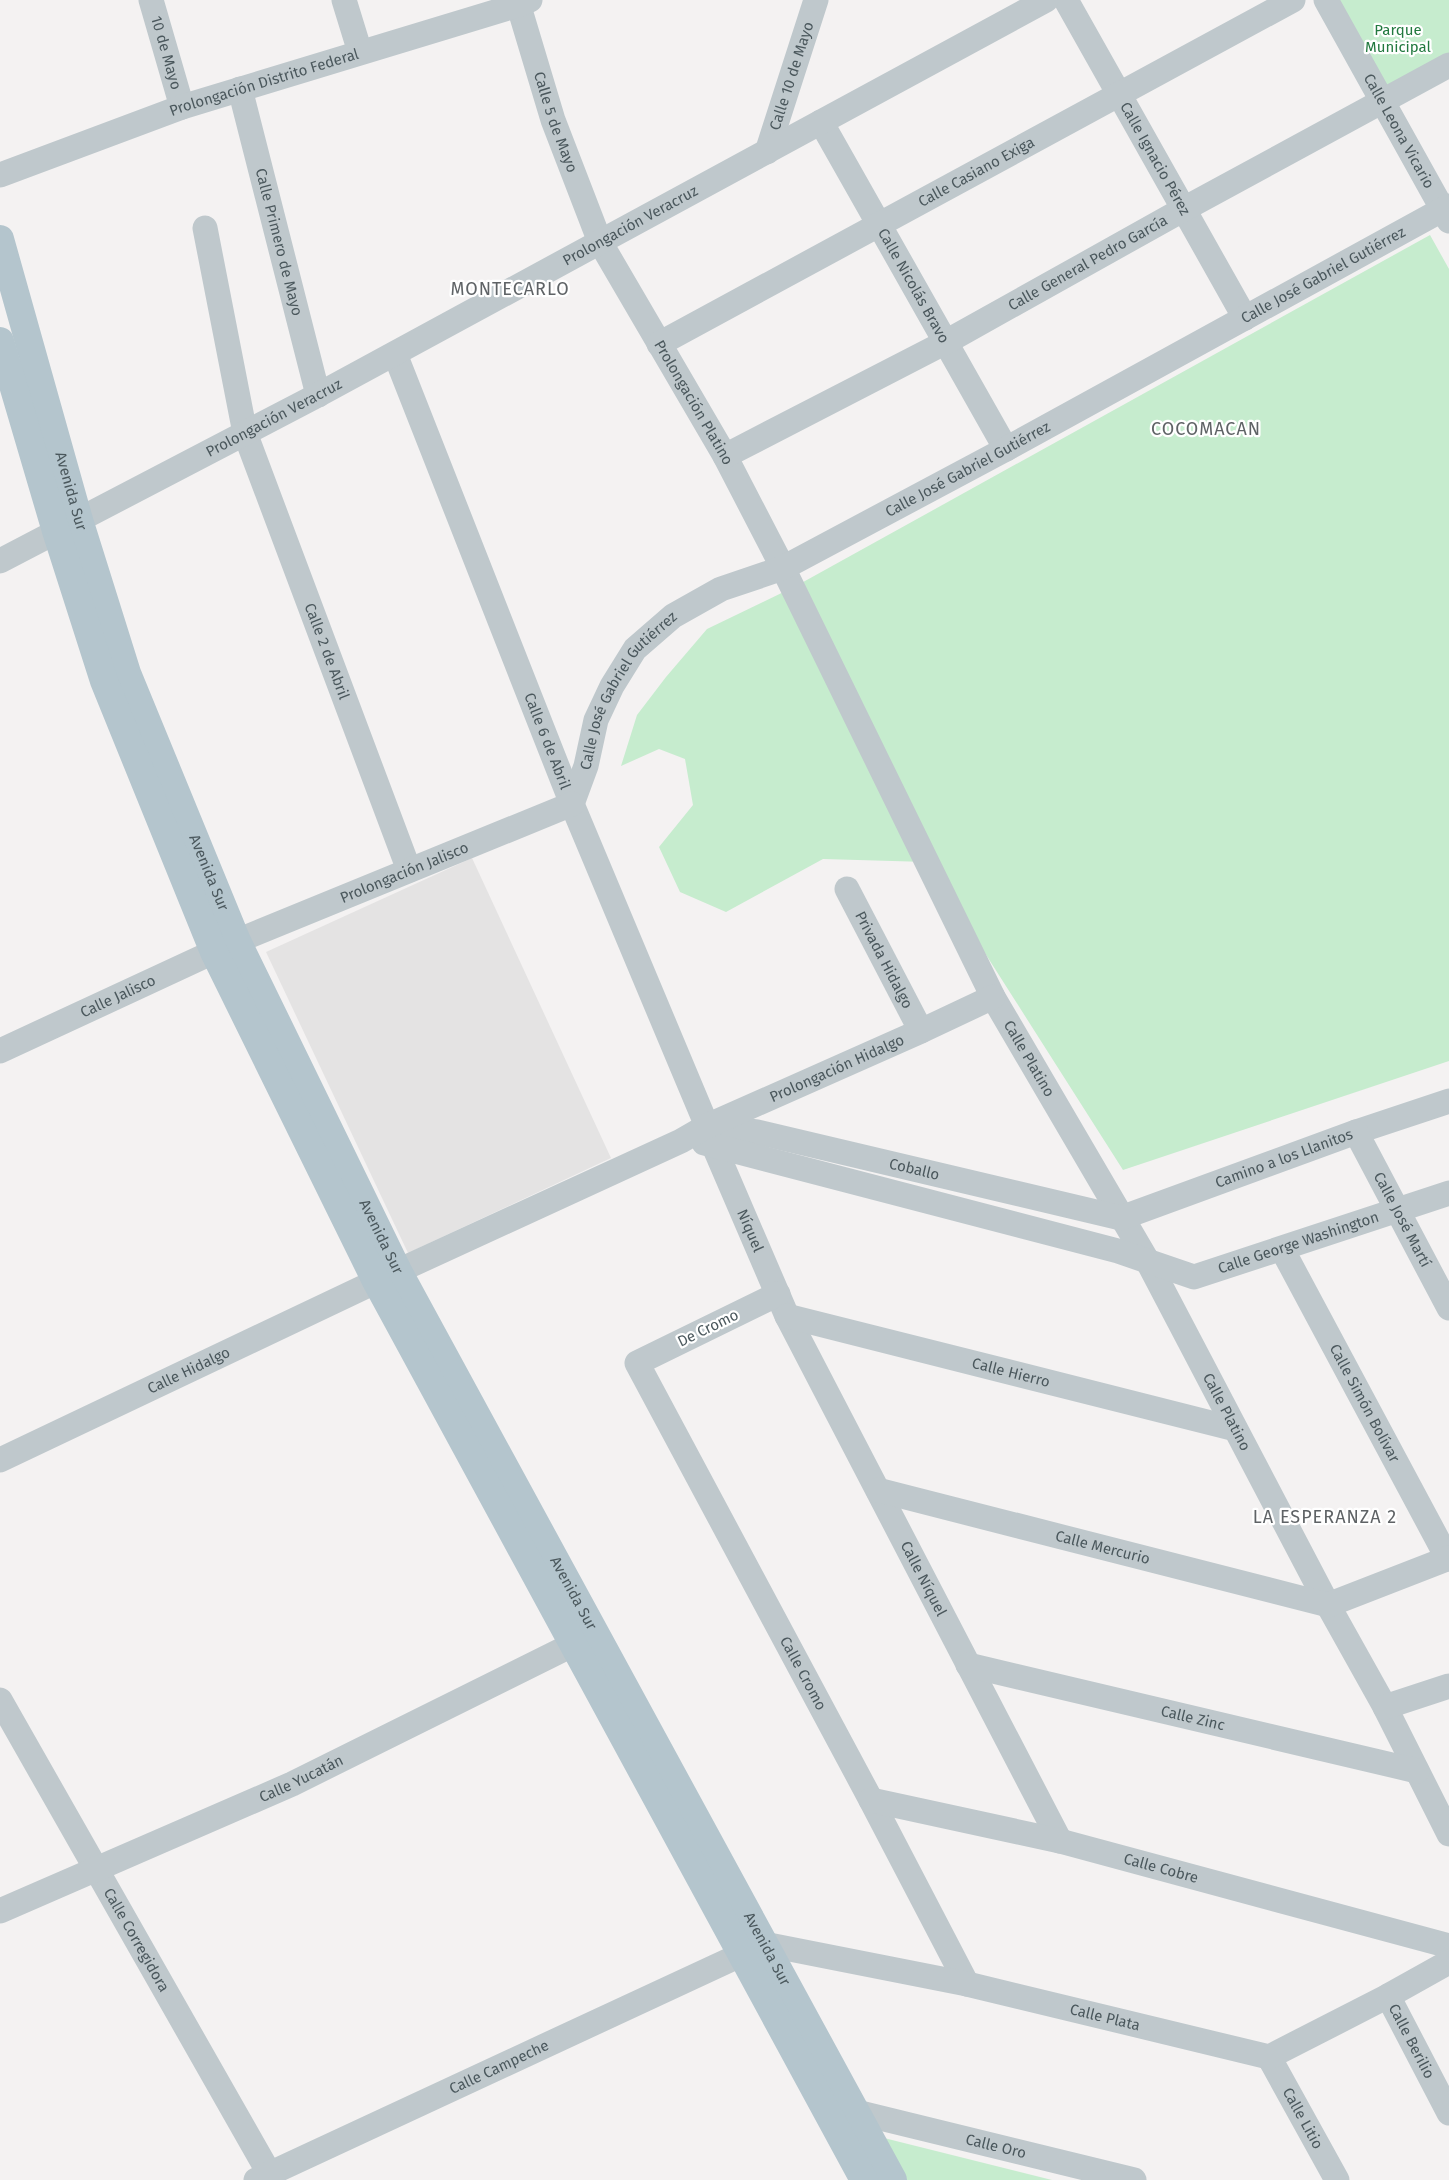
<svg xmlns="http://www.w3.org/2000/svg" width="1449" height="2180" font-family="'Fira Sans',sans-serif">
<rect width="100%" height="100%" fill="#f4f2f2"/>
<polygon fill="#e4e3e3" points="472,858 611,1158 408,1253 266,952"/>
<g fill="#c6ecce">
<polygon points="1332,0 1449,0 1449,56 1381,92"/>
<polygon points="1430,235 1449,269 1449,1061 1123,1170 927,862 823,859 726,912 680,892 659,847 693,805 685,759 659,749 621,766 637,715 666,677 707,629 796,586"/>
<polygon points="868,2134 1052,2180 893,2180"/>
</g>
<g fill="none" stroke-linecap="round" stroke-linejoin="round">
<g stroke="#bfc8cc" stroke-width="25">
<path id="s1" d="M151,0L182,107"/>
<polyline points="344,0 360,52"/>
<path id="s2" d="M517,0L553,120L600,242L725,456L783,568L993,997L1147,1260L1328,1605L1385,1707L1449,1834"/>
<path id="s3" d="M1066,0L1245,318"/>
<path id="s4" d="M1326,0L1449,221"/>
<path id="s5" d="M240,89L318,395"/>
<path id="s6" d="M821,122L1006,449"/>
<path id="s7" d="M767,152L816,0"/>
<path id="s8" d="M0,175L182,107L518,5L530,0"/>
<path id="s9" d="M205,228L245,433L409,870"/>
<path id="s10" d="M659,344L1293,0"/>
<path id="s11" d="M395,354L572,804L707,1126L713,1144L787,1316L1060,1841"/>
<path id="s12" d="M725,456L946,342L1184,209L1449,65"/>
<path id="s13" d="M0,561L318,395L1046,0"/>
<path id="s14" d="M572,804L586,766L596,720L612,686L635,649L673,616L721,589L783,568L1006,449L1449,206"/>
<path id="s15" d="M847,889L921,1031"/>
<path id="s16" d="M0,1051L237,941L572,804"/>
<path id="s17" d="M709,1126L757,1132L1121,1218L1356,1132L1449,1101"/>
<path id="s18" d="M1356,1132L1449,1308"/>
<path id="s19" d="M704,1143L1118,1251L1194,1277L1449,1193"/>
<path id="s20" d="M1282,1249L1448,1559"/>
<path id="s21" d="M778,1294L637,1363L871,1800L967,1984"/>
<path id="s22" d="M787,1316L1235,1429"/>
<path id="s23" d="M0,1460L398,1271L681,1141L707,1126L921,1031L993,997"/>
<path id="s24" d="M878,1490L1328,1605L1449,1558"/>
<path id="s25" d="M968,1665L1417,1771"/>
<path id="s26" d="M0,1700L273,2180"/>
<polyline points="1385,1707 1449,1686"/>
<path id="s27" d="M871,1800L1060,1841L1449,1946"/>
<path id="s28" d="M0,1911L292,1784L592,1635"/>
<path id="s29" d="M1388,1996L1449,2113"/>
<path id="s30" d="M1269,2057L1337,2180"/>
<path id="s31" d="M856,2112L1134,2180"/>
<path id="s32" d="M256,2180L764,1944L967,1984L1269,2057L1388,1996L1449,1962"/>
</g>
<g stroke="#b4c5cd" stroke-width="28">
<path id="s33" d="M0,239L79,520L127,673L237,941L398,1271L893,2180"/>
<polyline points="0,341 56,531 104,681 214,952 376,1281 864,2180"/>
</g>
</g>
<g text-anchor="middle" stroke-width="4.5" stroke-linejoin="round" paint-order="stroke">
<g font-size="15" fill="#22793f" stroke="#fff">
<text x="1398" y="35">Parque<tspan x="1398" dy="17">Municipal</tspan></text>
</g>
<g font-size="15" fill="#4b585d" stroke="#fff">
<text dy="5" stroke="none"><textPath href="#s1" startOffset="55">10 de Mayo</textPath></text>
<text dy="5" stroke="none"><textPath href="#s7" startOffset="80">Calle 10 de Mayo</textPath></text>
<text dy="5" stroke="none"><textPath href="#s8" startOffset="280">Prolongación Distrito Federal</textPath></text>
<text dy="5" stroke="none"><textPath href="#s2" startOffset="128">Calle 5 de Mayo</textPath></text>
<text dy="5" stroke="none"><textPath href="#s4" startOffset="150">Calle Leona Vicario</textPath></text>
<text dy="5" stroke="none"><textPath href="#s3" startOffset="182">Calle Ignacio Pérez</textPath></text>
<text dy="5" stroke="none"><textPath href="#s10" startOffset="361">Calle Casiano Exiga</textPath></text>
<text dy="5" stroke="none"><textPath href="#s13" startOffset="714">Prolongación Veracruz</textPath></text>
<text dy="5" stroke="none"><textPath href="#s5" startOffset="158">Calle Primero de Mayo</textPath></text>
<text dy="5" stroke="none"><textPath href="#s12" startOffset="411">Calle General Pedro García</textPath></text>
<text dy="5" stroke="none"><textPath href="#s14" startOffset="954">Calle José Gabriel Gutiérrez</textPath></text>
<text dy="5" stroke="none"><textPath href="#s6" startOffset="188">Calle Nicolás Bravo</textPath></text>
<text dy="5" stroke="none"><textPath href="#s2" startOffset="442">Prolongación Platino</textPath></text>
<text dy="5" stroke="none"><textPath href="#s13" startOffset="309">Prolongación Veracruz</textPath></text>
<text dy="5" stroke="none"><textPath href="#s14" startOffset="549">Calle José Gabriel Gutiérrez</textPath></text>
<text dy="5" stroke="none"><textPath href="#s33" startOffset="262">Avenida Sur</textPath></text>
<text dy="5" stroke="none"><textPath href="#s9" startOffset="442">Calle 2 de Abril</textPath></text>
<text dy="5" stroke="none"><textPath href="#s14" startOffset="129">Calle José Gabriel Gutiérrez</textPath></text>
<text dy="5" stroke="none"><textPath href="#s11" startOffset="416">Calle 6 de Abril</textPath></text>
<text dy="5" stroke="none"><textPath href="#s33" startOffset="668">Avenida Sur</textPath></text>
<text dy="5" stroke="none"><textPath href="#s16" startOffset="442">Prolongación Jalisco</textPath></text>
<text dy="5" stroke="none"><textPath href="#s15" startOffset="80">Privada Hidalgo</textPath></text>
<text dy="5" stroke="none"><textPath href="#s16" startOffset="130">Calle Jalisco</textPath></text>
<text dy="5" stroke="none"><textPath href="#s2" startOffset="1179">Calle Platino</textPath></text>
<text dy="5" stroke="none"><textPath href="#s23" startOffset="924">Prolongación Hidalgo</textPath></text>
<text dy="5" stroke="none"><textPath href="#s17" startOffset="596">Camino a los Llanitos</textPath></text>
<text dy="5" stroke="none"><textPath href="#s17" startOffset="210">Coballo</textPath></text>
<text dy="5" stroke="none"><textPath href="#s18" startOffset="99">Calle José Martí</textPath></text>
<text dy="5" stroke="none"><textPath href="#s11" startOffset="946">Níquel</textPath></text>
<text dy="5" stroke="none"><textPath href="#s33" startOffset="1071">Avenida Sur</textPath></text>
<text dy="5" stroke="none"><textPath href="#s19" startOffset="618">Calle George Washington</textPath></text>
<text transform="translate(708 1328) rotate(-26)" y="5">De Cromo</text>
<text dy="5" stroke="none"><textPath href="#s23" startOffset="209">Calle Hidalgo</textPath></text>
<text dy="5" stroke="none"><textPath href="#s22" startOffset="231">Calle Hierro</textPath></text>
<text dy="5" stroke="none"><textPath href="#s20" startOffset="175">Calle Simón Bolívar</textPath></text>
<text dy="5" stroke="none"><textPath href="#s2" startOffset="1584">Calle Platino</textPath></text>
<text dy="5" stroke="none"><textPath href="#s24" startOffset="232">Calle Mercurio</textPath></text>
<text dy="5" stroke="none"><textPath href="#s11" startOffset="1335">Calle Níquel</textPath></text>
<text dy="5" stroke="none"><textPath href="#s33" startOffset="1476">Avenida Sur</textPath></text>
<text dy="5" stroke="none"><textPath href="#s21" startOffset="509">Calle Cromo</textPath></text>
<text dy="5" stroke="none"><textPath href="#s25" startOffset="231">Calle Zinc</textPath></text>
<text dy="5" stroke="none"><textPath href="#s28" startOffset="329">Calle Yucatán</textPath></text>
<text dy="5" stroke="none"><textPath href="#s27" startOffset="298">Calle Cobre</textPath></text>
<text dy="5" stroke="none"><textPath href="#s26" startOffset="276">Calle Corregidora</textPath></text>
<text dy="5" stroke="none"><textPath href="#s33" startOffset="1881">Avenida Sur</textPath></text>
<text dy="5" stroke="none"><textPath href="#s32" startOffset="909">Calle Plata</textPath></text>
<text dy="5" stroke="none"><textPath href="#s29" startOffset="51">Calle Berilio</textPath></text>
<text dy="5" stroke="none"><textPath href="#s32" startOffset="268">Calle Campeche</textPath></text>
<text dy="5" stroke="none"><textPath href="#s30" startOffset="70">Calle Litio</textPath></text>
<text dy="5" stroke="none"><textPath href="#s31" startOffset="144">Calle Oro</textPath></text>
</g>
<g font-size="18" letter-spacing="1" fill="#5f6366" stroke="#fff">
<text x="510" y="295">MONTECARLO</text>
<text x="1206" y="435">COCOMACAN</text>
<text x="1325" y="1523">LA ESPERANZA 2</text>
</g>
</g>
</svg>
